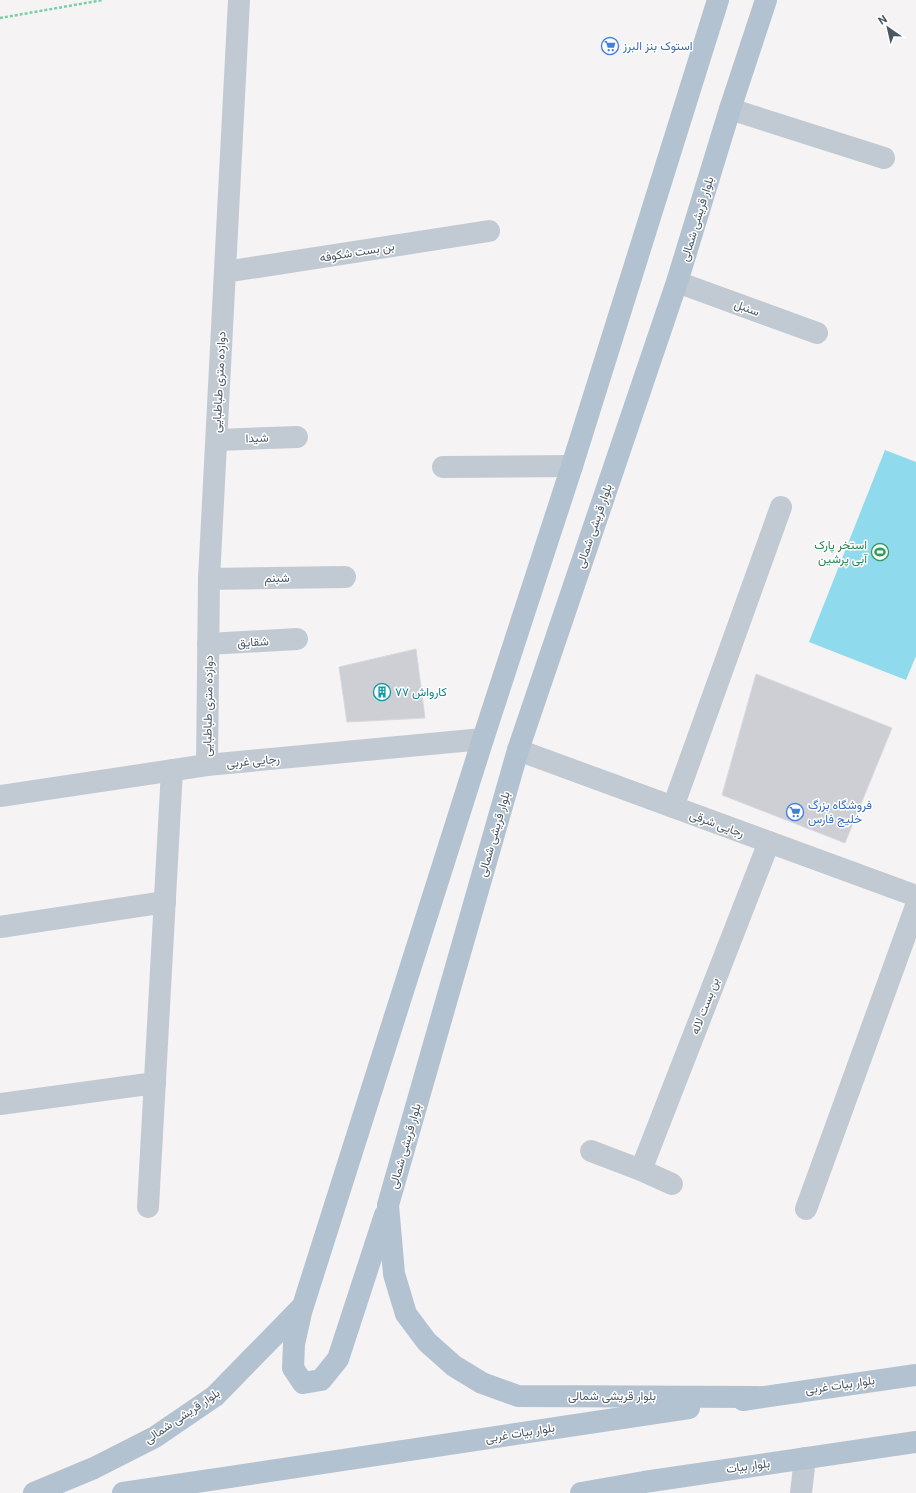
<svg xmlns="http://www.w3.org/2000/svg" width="916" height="1493" font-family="Roboto,Vazirmatn,sans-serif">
<rect width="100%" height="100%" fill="#f5f3f3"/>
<polygon fill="#90daee" points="885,450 916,462 916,656 906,680 809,642"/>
<g fill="#cdcfd5" stroke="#d7d9de">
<polygon points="416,649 425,718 347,722 339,667"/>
<polygon points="756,674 892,728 845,843 722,795"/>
</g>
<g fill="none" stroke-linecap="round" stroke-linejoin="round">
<polyline stroke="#7ad0a6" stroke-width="2.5" stroke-dasharray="3 2" stroke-linecap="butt" points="0,18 103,0"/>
<g stroke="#c1cad2" stroke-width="22">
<polyline points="730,109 884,158"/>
<polyline points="225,272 489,231"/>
<polyline points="677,282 817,333"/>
<polyline points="217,440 297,437"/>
<polyline points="443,467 572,466"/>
<polyline points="209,579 345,577"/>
<polyline points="208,644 297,639"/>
<polyline points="518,750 916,896"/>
<polyline points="207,765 209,579 239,0"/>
<polyline points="0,796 207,765 483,739"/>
<polyline points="673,807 781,507"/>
<polyline points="0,927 165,902"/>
<polyline points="0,1104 155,1083"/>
<polyline points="591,1151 641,1170 672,1184"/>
<polyline points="641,1170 769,842"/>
<polyline points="148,1207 172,770"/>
<polyline points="806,1209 916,906"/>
<polyline points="801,1493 805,1458"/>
</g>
<g stroke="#b3c2d1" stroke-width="22">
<polyline points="302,1308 294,1344 293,1368 303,1383 321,1380 338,1359 385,1215"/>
<polyline points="757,1397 518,1396 482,1383 454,1366 427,1342 406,1314 394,1274 388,1205 518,750 677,282 730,109 766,0"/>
<polyline points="743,1400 916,1375"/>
<polyline points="34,1493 94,1468 155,1437 215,1396 303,1306 483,739 572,466 718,0"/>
<polyline points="123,1493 689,1408"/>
<polyline points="581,1493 644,1482 916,1442"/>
</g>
</g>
<defs>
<g id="supermarket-ring" transform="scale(0.9)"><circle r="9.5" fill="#fff" stroke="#3f7fe0" stroke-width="1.5"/><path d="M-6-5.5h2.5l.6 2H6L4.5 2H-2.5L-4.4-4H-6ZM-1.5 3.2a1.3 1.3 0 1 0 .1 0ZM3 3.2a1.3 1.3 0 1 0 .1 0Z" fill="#3f7fe0"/></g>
<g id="stadium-ring" transform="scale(0.9)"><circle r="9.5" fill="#fff" stroke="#2e9e5b" stroke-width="1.5"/><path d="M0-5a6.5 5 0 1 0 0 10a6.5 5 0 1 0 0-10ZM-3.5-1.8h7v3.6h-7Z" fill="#2e9e5b"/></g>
<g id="building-ring" transform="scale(0.9)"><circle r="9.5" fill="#fff" stroke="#0f9aa8" stroke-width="1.5"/><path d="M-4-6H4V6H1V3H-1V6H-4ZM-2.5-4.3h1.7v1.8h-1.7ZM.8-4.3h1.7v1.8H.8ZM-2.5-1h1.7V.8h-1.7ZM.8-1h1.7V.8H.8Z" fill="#0f9aa8"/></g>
</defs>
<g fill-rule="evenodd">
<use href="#supermarket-ring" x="610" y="46"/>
<use href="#stadium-ring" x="880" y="552"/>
<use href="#building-ring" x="382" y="692"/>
<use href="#supermarket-ring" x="795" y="812"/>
</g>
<g text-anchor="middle" stroke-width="3" stroke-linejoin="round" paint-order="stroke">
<g font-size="12" fill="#366cbe" stroke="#fff" text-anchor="start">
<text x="623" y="50">استوک بنز البرز</text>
<text x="808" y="809">فروشگاه بزرگ<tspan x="808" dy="14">خلیج فارس</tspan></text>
</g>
<g font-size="12" fill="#4a5661" stroke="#fff">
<text transform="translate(697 219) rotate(-73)" y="4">بلوار قریشی شمالی</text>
<text transform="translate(357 252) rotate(-9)" y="4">بن بست شکوفه</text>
<text transform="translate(747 308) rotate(20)" y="4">سنبل</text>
<text transform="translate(219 382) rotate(-87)" y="4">دوازده متری طباطبایی</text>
<text transform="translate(257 438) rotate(-2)" y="4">شیدا</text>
<text transform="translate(594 526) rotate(-71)" y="4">بلوار قریشی شمالی</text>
<text transform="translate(277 578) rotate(-1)" y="4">شبنم</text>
<text transform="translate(253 642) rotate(-3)" y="4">شقایق</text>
<text transform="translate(208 706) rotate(-89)" y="4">دوازده متری طباطبایی</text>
<text transform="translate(253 761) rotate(-5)" y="4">رجایی غربی</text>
<text transform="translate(717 824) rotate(20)" y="4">رجایی شرقی</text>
<text transform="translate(494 834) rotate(-74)" y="4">بلوار قریشی شمالی</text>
<text transform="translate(705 1006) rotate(-69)" y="4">بن بست لاله</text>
<text transform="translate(405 1146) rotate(-74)" y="4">بلوار قریشی شمالی</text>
<text transform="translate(840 1385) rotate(-8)" y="4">بلوار بیات غربی</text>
<text x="612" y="1400">بلوار قریشی شمالی</text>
<text transform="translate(182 1416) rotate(-34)" y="4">بلوار قریشی شمالی</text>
<text transform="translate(520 1433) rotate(-9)" y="4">بلوار بیات غربی</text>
<text transform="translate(748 1466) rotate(-8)" y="4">بلوار بیات</text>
</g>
<g font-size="12" fill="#27864d" stroke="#fff" text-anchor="end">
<text x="867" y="549">استخر پارک<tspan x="867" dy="14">آبی پرشین</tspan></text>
</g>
<g font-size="12" fill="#0d838f" stroke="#fff" text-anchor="start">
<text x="395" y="696">کارواش ۷۷</text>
</g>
</g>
<g transform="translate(888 28) rotate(326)" stroke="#ffffff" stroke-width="3" paint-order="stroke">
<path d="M0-3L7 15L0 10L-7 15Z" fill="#4a5661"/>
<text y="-6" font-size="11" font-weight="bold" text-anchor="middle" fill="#4a5661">N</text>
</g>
</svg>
